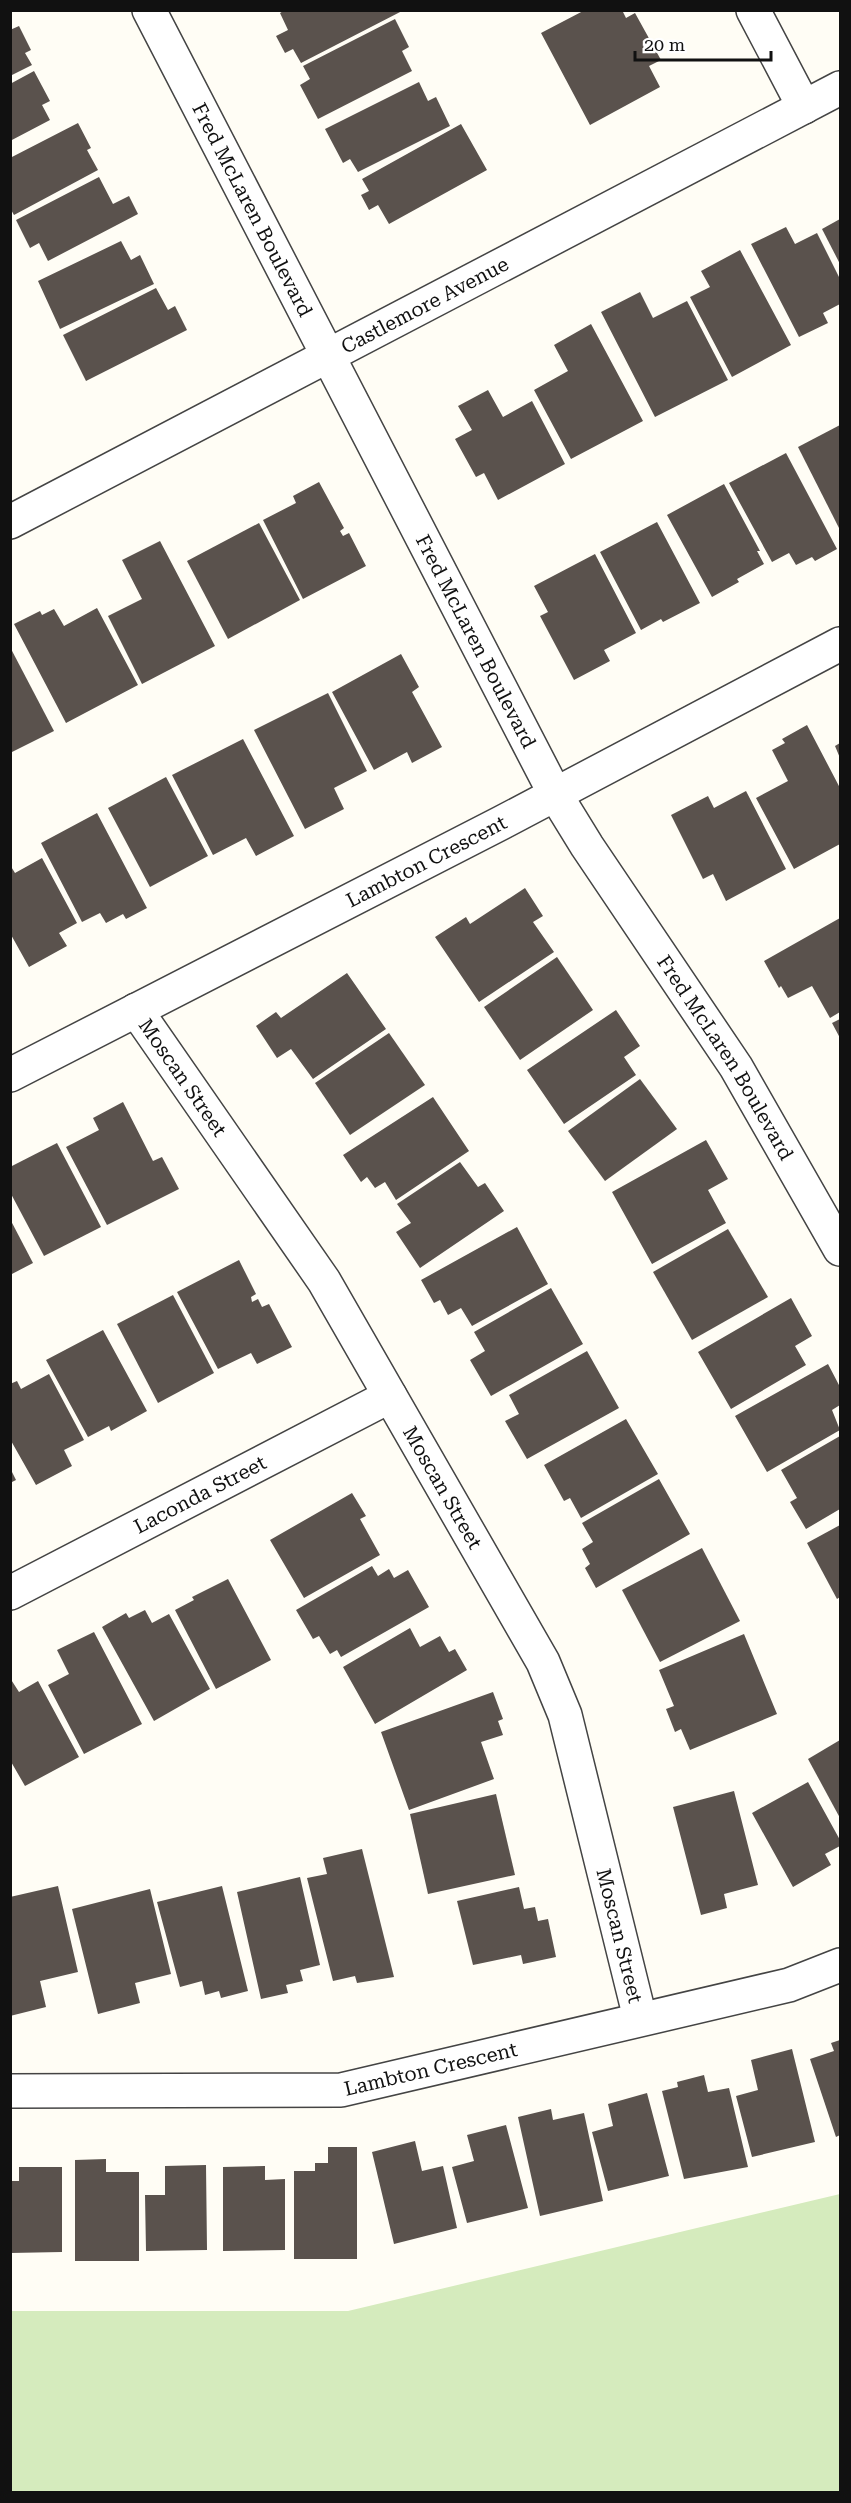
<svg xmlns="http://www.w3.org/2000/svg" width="851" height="2503" font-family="'Roboto Serif',serif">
<rect width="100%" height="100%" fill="#fffdf5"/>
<polygon fill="#d5ebbd" points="840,2194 840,2492 11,2492 11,2311 348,2311"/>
<g fill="#5a524d">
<polygon points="285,10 404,10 301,63 293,49 285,53 276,36 288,30 280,13"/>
<polygon points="585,10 622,10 626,18 635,13 661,60 649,66 660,87 590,125 541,33"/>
<polygon points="395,19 409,47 402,51 412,71 318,119 300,85 310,79 303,66"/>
<polygon points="19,26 31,50 25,53 32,65 10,76 10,30"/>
<polygon points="34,71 50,101 42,105 50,120 10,141 10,84"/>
<polygon points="419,82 428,101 436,97 450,126 358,172 350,159 343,163 325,129"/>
<polygon points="78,123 91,148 87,150 98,170 14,215 10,208 10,158"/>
<polygon points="461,124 487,170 389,224 378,205 369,210 361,195 369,191 362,179"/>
<polygon points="99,177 113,204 129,196 138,214 48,261 39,243 30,248 16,220"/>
<polygon points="840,219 840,264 822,229"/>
<polygon points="786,227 795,244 817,233 840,279 840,304 823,313 828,323 799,337 751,244"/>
<polygon points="121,241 131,260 140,255 154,284 60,329 38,281"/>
<polygon points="740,250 791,345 732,377 690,297 710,287 701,271"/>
<polygon points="156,288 168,310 175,306 187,330 86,381 63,335"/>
<polygon points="640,292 653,318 687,301 728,380 655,417 601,312"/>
<polygon points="591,324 643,421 571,459 534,390 568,371 554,345"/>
<polygon points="488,390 503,417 532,401 565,464 498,500 484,473 476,477 455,439 472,430 458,406"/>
<polygon points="840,425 840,530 798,447"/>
<polygon points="786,453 837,549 815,561 812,557 796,565 789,553 772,562 729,483"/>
<polygon points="319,482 344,528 340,531 343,536 349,533 366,566 303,599 263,520 296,503 293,496"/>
<polygon points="724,484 760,551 757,551 764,564 737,579 739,582 712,597 667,515"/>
<polygon points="657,522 700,603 663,622 661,619 641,630 600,552"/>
<polygon points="259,523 300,600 228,639 187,561"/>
<polygon points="160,541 215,646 142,684 108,616 142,599 122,560"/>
<polygon points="595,554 636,633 604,650 610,661 574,680 540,616 548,612 534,586"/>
<polygon points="97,608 138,685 66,723 14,624 40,611 42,615 54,609 64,626"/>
<polygon points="10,647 54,731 10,753"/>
<polygon points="401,654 419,687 412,692 442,747 412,763 407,752 374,770 332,692"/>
<polygon points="328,693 367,771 334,788 344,809 305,829 254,730"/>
<polygon points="807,725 840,788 840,844 794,869 756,798 788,781 772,750 785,743 782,739"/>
<polygon points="243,739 294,836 256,856 246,838 213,855 172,775"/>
<polygon points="840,743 840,758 835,746"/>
<polygon points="166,777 208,856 150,887 108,808"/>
<polygon points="746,791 786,869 726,901 713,874 703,879 671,815 708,796 714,808"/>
<polygon points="97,813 147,908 126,919 123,914 106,923 100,913 82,922 41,843"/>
<polygon points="42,858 77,923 59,933 67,946 29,967 10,933 10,865 15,873"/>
<polygon points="525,888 543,916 533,922 554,952 479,1002 435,937 466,917 470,924"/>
<polygon points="840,918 840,1012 830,1018 812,986 788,998 781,986 779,988 764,961"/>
<polygon points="557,957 593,1010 520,1060 484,1007"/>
<polygon points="347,973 386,1029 313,1079 291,1049 277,1058 256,1026 276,1012 281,1018"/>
<polygon points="616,1010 640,1046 624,1057 636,1075 564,1124 527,1070"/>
<polygon points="840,1019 840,1038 832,1023"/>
<polygon points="389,1033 425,1085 350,1135 315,1083"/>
<polygon points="640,1079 677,1129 605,1181 568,1131"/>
<polygon points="433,1097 469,1151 396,1200 385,1182 375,1188 367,1177 361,1182 343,1155"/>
<polygon points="123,1102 153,1161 162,1157 179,1189 107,1225 66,1147 99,1130 93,1118"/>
<polygon points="706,1140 728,1179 708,1190 726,1223 652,1264 612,1192"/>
<polygon points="57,1143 101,1227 44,1256 10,1192 10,1167"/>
<polygon points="460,1162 478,1187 485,1183 504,1211 420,1268 396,1232 411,1223 397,1204"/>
<polygon points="10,1219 33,1263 10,1275"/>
<polygon points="517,1227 548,1284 472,1326 461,1308 448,1315 440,1300 434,1303 421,1280"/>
<polygon points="728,1229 768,1297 692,1340 653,1272"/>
<polygon points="239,1260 256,1294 251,1297 252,1302 258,1299 262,1307 269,1304 292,1347 257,1364 251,1353 218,1369 177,1292"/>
<polygon points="551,1288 583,1344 491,1396 470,1360 485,1351 474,1332"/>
<polygon points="173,1295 214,1373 158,1403 117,1324"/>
<polygon points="791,1298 812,1336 795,1346 806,1365 731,1409 698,1352"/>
<polygon points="103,1330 147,1411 111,1431 109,1426 88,1437 46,1360"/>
<polygon points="587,1351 619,1408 527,1459 505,1421 519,1414 509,1395"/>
<polygon points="828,1364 840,1387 840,1405 832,1410 840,1430 767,1472 735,1416"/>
<polygon points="49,1374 84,1440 64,1450 72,1466 36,1485 10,1439 10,1384 17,1381 21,1389"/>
<polygon points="626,1419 658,1474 581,1518 570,1498 564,1501 544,1465"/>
<polygon points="840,1436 840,1509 806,1529 790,1502 797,1498 781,1470"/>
<polygon points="10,1468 16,1480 10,1483"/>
<polygon points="659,1479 690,1534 596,1588 585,1568 590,1564 582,1549 593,1542 582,1523"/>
<polygon points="352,1493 366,1516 360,1519 380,1555 304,1598 270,1540"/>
<polygon points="840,1525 840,1597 837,1599 807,1543"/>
<polygon points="702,1548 740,1621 660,1662 622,1590"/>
<polygon points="372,1566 378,1576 389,1569 394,1578 408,1570 429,1607 341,1657 337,1650 330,1654 319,1636 313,1639 296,1610"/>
<polygon points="228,1579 271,1660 216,1689 175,1610 194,1600 192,1597"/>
<polygon points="145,1610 152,1623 169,1614 210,1689 154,1721 102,1627 126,1613 129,1618"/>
<polygon points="410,1628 420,1647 440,1636 449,1652 455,1649 467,1670 375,1724 343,1667"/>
<polygon points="94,1632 142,1724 84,1754 48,1685 69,1674 57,1650"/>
<polygon points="744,1634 777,1714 690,1750 681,1729 675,1732 666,1709 674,1706 659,1670"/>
<polygon points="10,1678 19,1692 38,1681 79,1757 25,1786 10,1760"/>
<polygon points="493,1692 503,1719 498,1721 503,1735 481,1742 494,1779 409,1810 381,1732"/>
<polygon points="840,1740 840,1818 808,1759"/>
<polygon points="808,1782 840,1840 840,1846 825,1854 831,1865 793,1887 752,1813"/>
<polygon points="734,1791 758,1885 724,1894 727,1908 701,1915 673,1807"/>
<polygon points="496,1794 515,1875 428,1894 410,1814"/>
<polygon points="362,1849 394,1977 357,1983 355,1976 333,1981 307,1878 327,1874 323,1858"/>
<polygon points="300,1877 320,1965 300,1970 303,1981 286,1985 288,1993 261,1999 237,1892"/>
<polygon points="58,1886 78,1972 40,1981 46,2007 10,2016 10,1897"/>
<polygon points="222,1886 248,1991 221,1998 219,1991 205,1995 202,1981 180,1987 157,1902"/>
<polygon points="519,1887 524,1909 535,1907 538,1921 548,1919 556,1957 523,1964 521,1955 473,1965 457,1901"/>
<polygon points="150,1889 171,1974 135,1983 140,2003 98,2014 72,1909"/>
<polygon points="840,2040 840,2135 836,2137 810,2059 834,2051 831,2043"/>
<polygon points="792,2049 815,2142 752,2157 736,2096 758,2090 751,2060"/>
<polygon points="704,2075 708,2092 729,2088 748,2167 684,2179 662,2091 678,2087 677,2082"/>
<polygon points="647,2093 669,2176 608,2191 592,2132 613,2126 608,2104"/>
<polygon points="551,2109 553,2120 584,2113 603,2201 540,2216 518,2117"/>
<polygon points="506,2125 528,2208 467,2223 452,2167 474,2161 467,2135"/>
<polygon points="415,2141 422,2171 443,2166 457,2228 394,2244 372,2152"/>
<polygon points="328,2147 357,2147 357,2259 294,2259 294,2171 315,2171 315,2163 328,2163"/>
<polygon points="106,2159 106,2172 139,2172 139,2261 75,2261 75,2160"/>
<polygon points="206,2165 207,2250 146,2251 145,2195 165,2195 165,2166"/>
<polygon points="265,2166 265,2180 285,2179 285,2250 223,2251 223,2167"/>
<polygon points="19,2167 62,2167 62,2252 10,2253 10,2181 19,2181"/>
</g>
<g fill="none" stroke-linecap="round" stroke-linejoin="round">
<g stroke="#444" stroke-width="36">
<g id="minor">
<path id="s1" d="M149,10L555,794L587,846L736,1067L840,1249"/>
<polyline points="753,10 804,107"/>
<path id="s2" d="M136,1010L324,1281L543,1662L565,1715L640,2018"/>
<path id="s3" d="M10,1075L501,823L840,644"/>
<path id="s4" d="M10,1593L390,1396"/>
<path id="s5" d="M10,2091L341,2090L789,1985L840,1965"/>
</g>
</g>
<g stroke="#444" stroke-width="36">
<g id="tertiary">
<path id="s6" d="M10,522L840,88"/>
</g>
</g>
<use href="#minor" stroke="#fff" stroke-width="33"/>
<use href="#tertiary" stroke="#fff" stroke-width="33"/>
</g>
<g text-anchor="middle" stroke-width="6" stroke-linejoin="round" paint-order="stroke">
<g font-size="20" fill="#111" stroke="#fff">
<text dy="7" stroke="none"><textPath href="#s1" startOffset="225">Fred McLaren Boulevard</textPath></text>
<text dy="7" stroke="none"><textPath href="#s6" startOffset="468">Castlemore Avenue</textPath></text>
<text dy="7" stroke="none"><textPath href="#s1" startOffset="711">Fred McLaren Boulevard</textPath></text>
<text dy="7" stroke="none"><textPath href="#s3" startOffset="468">Lambton Crescent</textPath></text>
<text dy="7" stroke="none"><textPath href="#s1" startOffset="1197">Fred McLaren Boulevard</textPath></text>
<text dy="7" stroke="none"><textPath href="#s2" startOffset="82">Moscan Street</textPath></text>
<text dy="7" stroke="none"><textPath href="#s2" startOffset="568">Moscan Street</textPath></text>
<text dy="7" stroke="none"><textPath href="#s4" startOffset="214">Laconda Street</textPath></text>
<text dy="7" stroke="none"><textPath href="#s2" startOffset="1054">Moscan Street</textPath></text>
<text dy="7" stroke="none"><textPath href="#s5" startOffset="423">Lambton Crescent</textPath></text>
</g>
</g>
<rect width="851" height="2503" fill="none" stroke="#111111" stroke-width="24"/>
<path d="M635 51v9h136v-9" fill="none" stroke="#111111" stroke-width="3"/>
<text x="644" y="51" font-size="18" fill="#111111" stroke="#ffffff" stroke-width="4.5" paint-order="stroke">20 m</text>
</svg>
